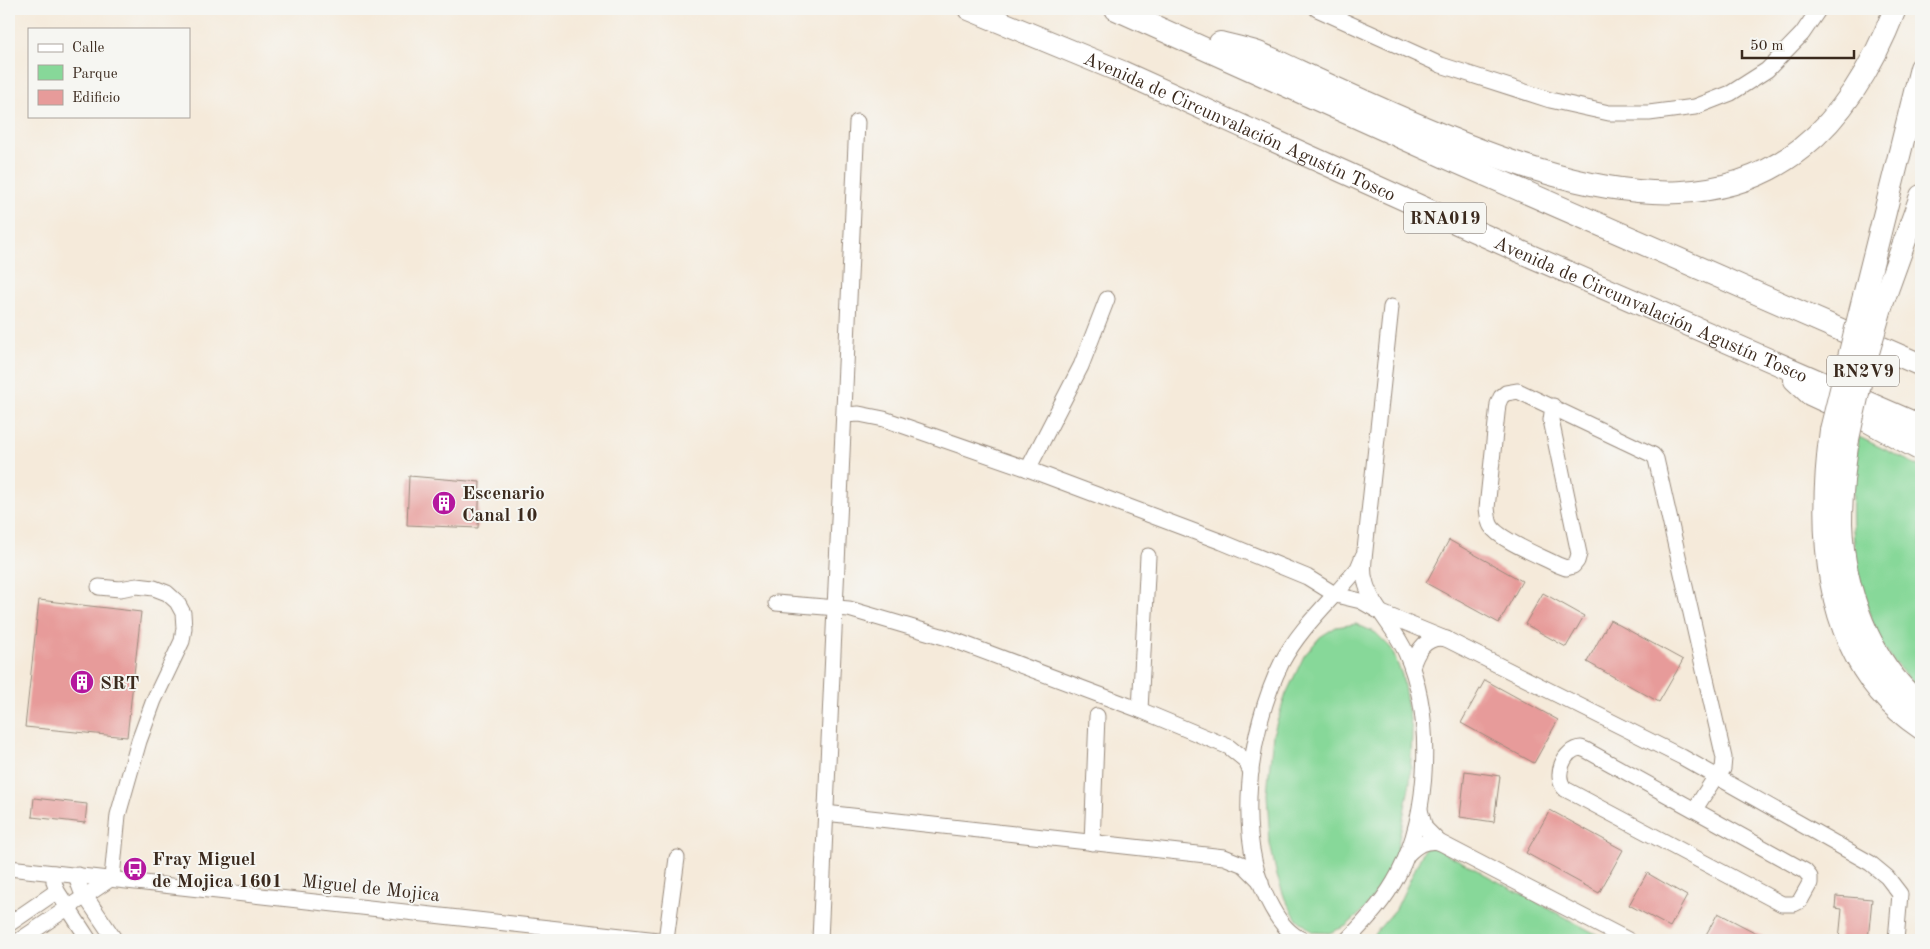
<svg xmlns="http://www.w3.org/2000/svg" width="1930" height="949" font-family="'Old Standard TT',serif">
<rect width="100%" height="100%" fill="#f6f6f2"/>
<filter id="ink" filterUnits="userSpaceOnUse"><feTurbulence type="fractalNoise" baseFrequency=".02" numOctaves="2"/><feDisplacementMap in="SourceGraphic" scale="10" xChannelSelector="R" yChannelSelector="G"/><feConvolveMatrix kernelMatrix="1 2 1 2 8 2 1 2 1" color-interpolation-filters="sRGB"/></filter>
<filter id="wash" filterUnits="userSpaceOnUse"><feTurbulence type="fractalNoise" baseFrequency=".0096" numOctaves="4" result="noise"/><feDisplacementMap in="SourceGraphic" scale="20" xChannelSelector="R" yChannelSelector="G"/><feGaussianBlur stdDeviation="1.12" result="paint"/><feColorMatrix in="noise" values="0 0 0 0 0 0 0 0 0 0 0 0 0 0 0 0 0 1.4 0 .05"/><feComposite in="paint" operator="in"/></filter>
<g filter="url(#wash)">
<rect width="100%" height="100%" fill="#f5eada"/>
<g fill="#87d899" stroke="#61815c">
<path d="M1859,437L1921,467V691L1917,688C1906,675 1891,661 1883,646C1850,580 1847,508 1859,437Z"/>
<polygon points="1356,624 1376,633 1391,648 1402,675 1412,731 1410,782 1396,854 1384,882 1364,910 1346,926 1329,933 1313,932 1296,918 1285,899 1277,876 1270,844 1267,794 1273,734 1286,694 1304,656 1320,637 1336,627"/>
<polygon points="1434,847 1607,940 1369,940 1396,909 1425,848"/>
</g>
<g id="blocks">
<g fill="#e79b9a">
<polygon points="409,476 480,482 478,528 407,525"/>
<polygon points="1449,540 1522,581 1499,623 1426,583"/>
<polygon points="1543,593 1584,616 1566,647 1525,624"/>
<polygon points="39,600 141,612 127,737 25,727"/>
<polygon points="1610,620 1683,660 1659,702 1587,662"/>
<polygon points="1485,680 1558,720 1534,763 1461,723"/>
<polygon points="1465,771 1500,776 1494,822 1460,817"/>
<polygon points="34,798 87,804 85,823 32,817"/>
<polygon points="1550,810 1623,850 1599,893 1526,853"/>
<polygon points="1647,873 1687,896 1670,927 1629,905"/>
<polygon points="1836,896 1872,899 1868,940 1839,940 1842,909 1835,908"/>
<polygon points="1718,913 1739,924 1770,940 1703,940"/>
</g>
</g>
</g>
<g filter="url(#ink)">
<use href="#blocks" fill-opacity="0" stroke="#988a7c" stroke-width="1"/>
<g fill="none" stroke-linecap="round" stroke-linejoin="round">
<g stroke="#988a7c" stroke-width="17">
<g id="minor">
<polyline points="1317,9 1441,65 1550,100 1609,113 1649,113 1695,107 1731,93 1767,70 1802,34 1819,9"/>
<path d="M1553,406L1551,420L1579,554L1577,561L1573,566L1566,568L1558,565C1543,557 1499,540 1491,526C1488,521 1488,514 1487,508L1498,404L1501,397L1506,393L1518,391L1653,455L1656,459L1724,758L1723,769L1716,776L1695,809"/>
<polyline points="844,415 859,414 884,419 1028,469 1222,542 1307,577 1336,595 1361,601 1382,613 1448,640 1682,757 1870,863 1887,877 1900,894 1896,940"/>
<polyline points="1028,469 1081,366 1107,299"/>
<polyline points="776,603 849,609 951,639 1140,710 1229,747 1245,760 1251,772"/>
<path d="M1412,667C1417,650 1427,634 1447,639"/>
<polyline points="1140,710 1148,556"/>
<path d="M1581,748L1586,750L1805,871L1810,877V883L1800,901L1794,904H1782L1565,789C1553,776 1564,749 1581,748Z"/>
<polyline points="825,813 1224,857 1244,865 1261,882"/>
<polyline points="1439,842 1628,940"/>
<polyline points="1092,843 1097,716"/>
<path d="M1407,855C1417,845 1424,840 1439,842L1425,828L1420,810"/>
<polyline points="9,868 658,940"/>
<polyline points="54,873 54,882 57,891 89,940"/>
<polyline points="78,875 78,882 81,890 115,940"/>
<polyline points="9,924 57,891"/>
<polyline points="20,940 112,878 118,815 139,741 154,700 182,641 184,628 183,613 177,602 167,593 154,588 137,586 120,589 99,587"/>
<polyline points="666,940 677,858"/>
<polyline points="820,940 857,122"/>
<path d="M1303,940C1289,934 1279,921 1272,908C1233,840 1248,730 1282,662C1301,626 1333,599 1358,568L1363,556"/>
<path d="M1347,940C1367,920 1385,900 1398,875C1430,812 1434,717 1406,653C1395,627 1371,607 1365,580C1362,571 1364,560 1365,550L1391,307"/>
</g>
</g>
<g stroke="#988a7c" stroke-width="24">
<g id="highway">
<path id="s1" d="M969,9L1122,72L1519,251L1921,426"/>
<polyline points="1116,9 1452,160 1921,365"/>
<path d="M1220,43C1232,46 1246,49 1258,53C1271,58 1285,65 1298,71C1328,85 1358,99 1388,112C1590,201 1794,271 1895,9"/>
<polyline points="1864,296 1921,68"/>
<polyline points="1882,304 1921,196"/>
<polyline points="1795,380 1810,394 1864,419 1921,450"/>
<path d="M1831,430C1817,536 1822,663 1921,728"/>
<path d="M1848,439C1844,466 1841,494 1841,523C1843,586 1869,664 1921,704"/>
</g>
</g>
<use href="#minor" stroke="#fff" stroke-width="15"/>
<use href="#highway" stroke="#fff" stroke-width="22"/>
<g stroke="#988a7c" stroke-width="24" stroke-linecap="butt">
<g id="highway-bridge">
<polyline points="1831,430 1864,296"/>
<polyline points="1848,439 1863,370 1882,304"/>
</g>
</g>
<use href="#highway-bridge" stroke="#fff" stroke-width="22"/>
</g>
</g>
<defs>
<g id="building-disc" transform="scale(1.25)"><circle r="9.5" fill="#b5179e" stroke="#f6f6f2"/><path d="M-4-6H4V6H1V3H-1V6H-4ZM-2.5-4.3h1.7v1.8h-1.7ZM.8-4.3h1.7v1.8H.8ZM-2.5-1h1.7V.8h-1.7ZM.8-1h1.7V.8H.8Z" fill="#fff"/></g>
<g id="bus-disc" transform="scale(1.25)"><circle r="9.5" fill="#b5179e" stroke="#f6f6f2"/><path d="M-5-6H5V4H4V6H2V4H-2V6H-4V4H-5ZM-3.5-4V0h7V-4ZM-3.5 1.2v1.5H-2V1.2ZM2 1.2v1.5H3.5V1.2Z" fill="#fff"/></g>
</defs>
<g fill-rule="evenodd">
<use href="#building-disc" x="444" y="503"/>
<use href="#building-disc" x="82" y="682"/>
<use href="#bus-disc" x="135" y="869"/>
</g>
<g text-anchor="middle" stroke-width="4" stroke-linejoin="round" paint-order="stroke">
<g fill="#f6f6f2" stroke="#73675e" stroke-width="1">
<rect x="1404" y="202.5" width="82" height="31" rx="4"/>
<rect x="1827" y="355.5" width="72" height="31" rx="4"/>
</g>
<g font-size="18" font-weight="bold" fill="#3b2a1e">
<text x="1445" y="224">RNA019</text>
<text x="1863" y="377">RN2V9</text>
</g>
<g font-size="19" fill="#3b2a1e" stroke="#f6f6f2">
<text dy="7" stroke="none"><textPath href="#s1" startOffset="295">Avenida de Circunvalación Agustín Tosco</textPath></text>
<text dy="7" stroke="none"><textPath href="#s1" startOffset="745">Avenida de Circunvalación Agustín Tosco</textPath></text>
<text transform="translate(371 887) rotate(6)" y="7">Miguel de Mojica</text>
</g>
<g font-size="19" font-weight="bold" fill="#3b2a1e" stroke="#f6f6f2" text-anchor="start">
<text x="462" y="499">Escenario<tspan x="462" dy="22">Canal 10</tspan></text>
<text x="100" y="689">SRT</text>
<text x="152" y="865">Fray Miguel<tspan x="152" dy="22">de Mojica 1601</tspan></text>
</g>
</g>
<rect width="1930" height="949" fill="none" stroke="#f6f6f2" stroke-width="30"/>
<rect x="28" y="28" width="162" height="90" fill="#f6f6f2" stroke="#aba49d"/>
<rect x="38" y="44" width="25" height="8" fill="#ffffff" stroke="#aba49d"/>
<text x="72" y="52" font-size="15" fill="#3b2a1e">Calle</text>
<rect x="38" y="65" width="25" height="15" fill="#87d899" stroke="#aba49d"/>
<text x="72" y="78" font-size="15" fill="#3b2a1e">Parque</text>
<rect x="38" y="90" width="25" height="15" fill="#e79b9a" stroke="#aba49d"/>
<text x="72" y="102" font-size="15" fill="#3b2a1e">Edificio</text>
<path d="M1742 50v8h112v-8" fill="none" stroke="#3b2a1e" stroke-width="2.5"/>
<text x="1750" y="50" font-size="15" fill="#3b2a1e" stroke="#f6f6f2" stroke-width="4" paint-order="stroke">50 m</text>
</svg>
